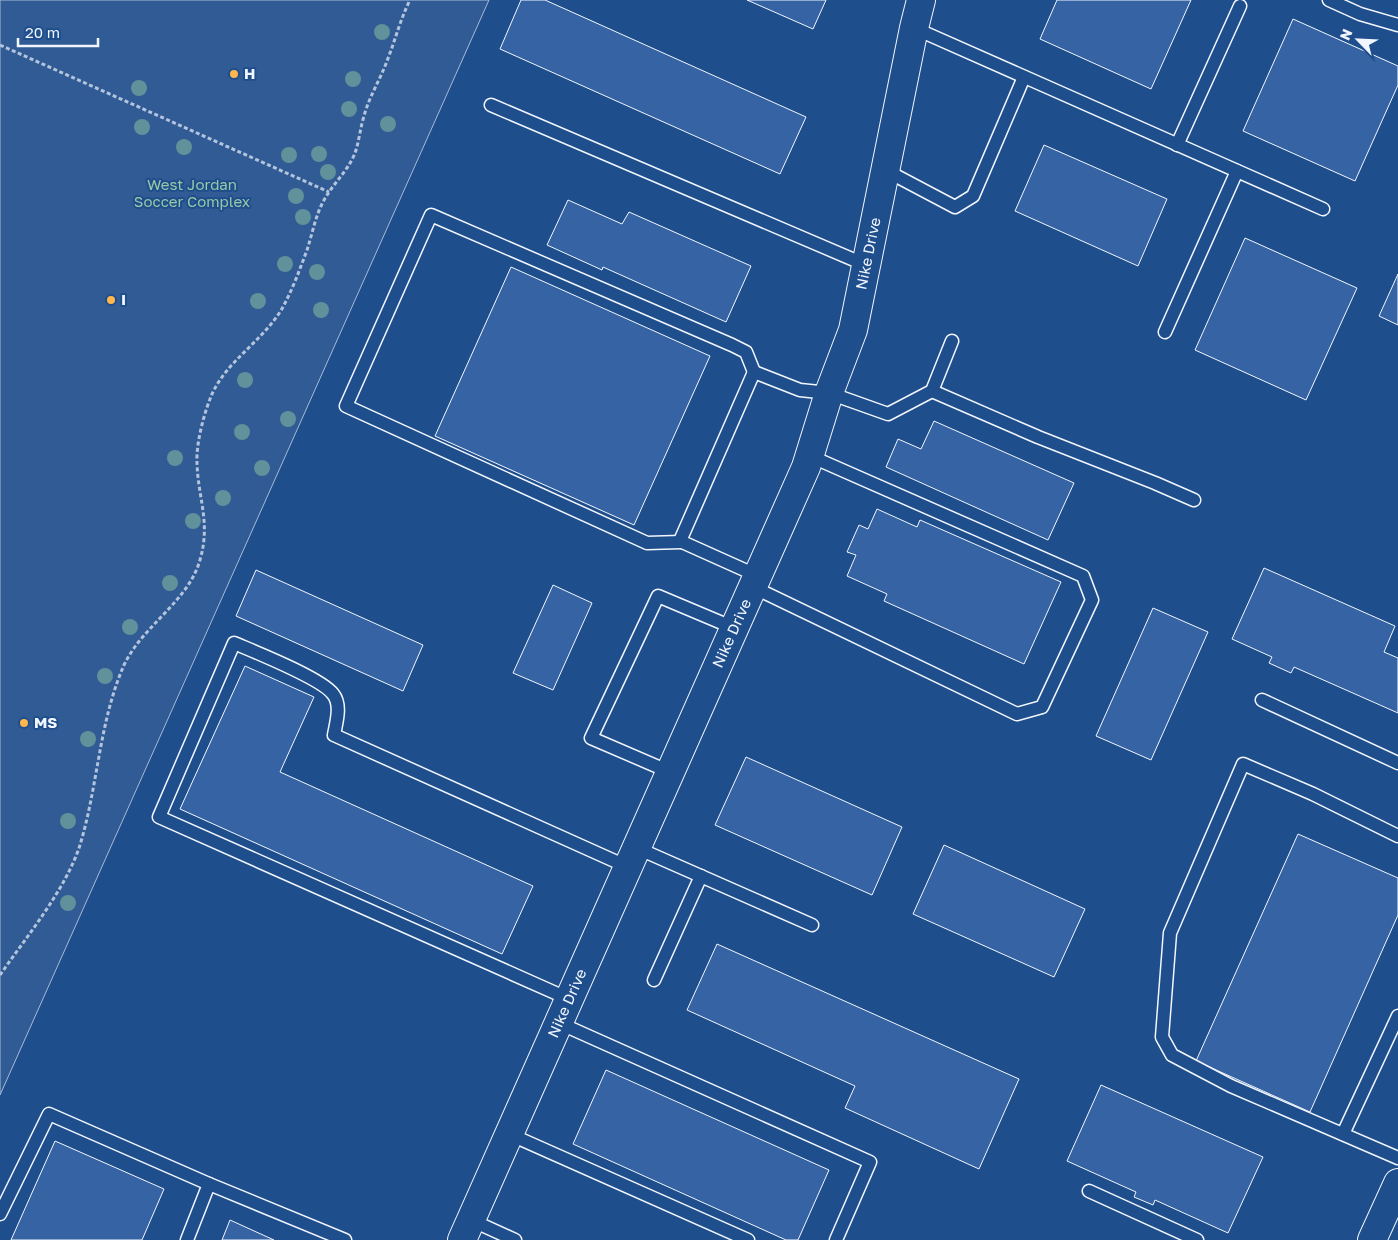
<svg xmlns="http://www.w3.org/2000/svg" width="1398" height="1240" font-family="'Golos Text',sans-serif">
<rect width="100%" height="100%" fill="#1f4e8c"/>
<polygon fill="#305b95" stroke="#a8bbd7" points="0,0 489,0 0,1095"/>
<g fill="#3563a3" stroke="#f2f6ff">
<polygon points="521,0 545,0 806,117 780,174 500,49"/>
<polygon points="747,0 826,0 813,29"/>
<polygon points="1057,0 1191,0 1151,89 1040,39"/>
<polygon points="1293,19 1398,66 1398,85 1355,181 1243,131"/>
<polygon points="1044,145 1167,199 1138,266 1015,211"/>
<polygon points="568,200 622,224 629,212 751,266 726,322 603,267 602,270 547,245"/>
<polygon points="1245,238 1357,288 1306,400 1195,350"/>
<polygon points="511,267 710,356 634,525 435,436"/>
<polygon points="1398,274 1398,325 1379,316"/>
<polygon points="934,421 1074,483 1048,540 886,467 898,439 921,449"/>
<polygon points="877,509 917,527 920,520 1061,582 1024,664 884,601 887,594 847,576 856,555 847,552 859,525 868,529"/>
<polygon points="1264,568 1395,626 1384,652 1398,658 1398,713 1294,667 1291,673 1269,663 1272,657 1232,639"/>
<polygon points="256,570 423,645 403,691 236,616"/>
<polygon points="553,585 592,603 553,690 513,673"/>
<polygon points="1153,608 1208,632 1151,760 1096,736"/>
<polygon points="245,666 314,697 280,772 533,886 502,954 180,809"/>
<polygon points="746,757 902,827 872,895 715,825"/>
<polygon points="1298,834 1398,878 1398,915 1310,1112 1196,1061"/>
<polygon points="944,845 1085,909 1054,977 913,914"/>
<polygon points="717,944 1019,1079 979,1169 845,1108 855,1086 687,1010"/>
<polygon points="606,1070 829,1170 798,1240 786,1240 573,1144"/>
<polygon points="1101,1085 1263,1157 1228,1233 1155,1200 1153,1205 1134,1197 1136,1192 1067,1161"/>
<polygon points="55,1141 164,1189 142,1240 11,1240"/>
<polygon points="230,1220 274,1240 222,1240"/>
</g>
<g fill="none" stroke-linecap="round" stroke-linejoin="round">
<g stroke="#f2f6ff" stroke-width="15">
<g id="service">
<polyline points="1329,0 1360,14 1398,25"/>
<polyline points="914,28 1323,209"/>
<polyline points="491,105 866,265"/>
<polyline points="1177,145 1240,6"/>
<polyline points="885,170 955,207 973,196 1024,77"/>
<polyline points="1165,332 1237,171"/>
<polyline points="932,391 1038,437 1155,483 1194,500"/>
<polyline points="681,542 647,543 346,406 431,215 732,345 746,352 754,372"/>
<polyline points="758,576 680,541 754,372 800,390 829,393 888,414 932,391 952,341"/>
<polyline points="753,587 1017,714 1042,707 1092,600 1083,576 810,456"/>
<polyline points="1262,700 1398,763"/>
<polyline points="670,772 591,738 658,596 734,628"/>
<polyline points="1398,836 1313,794 1243,764 1170,933 1162,1037 1172,1055 1231,1086 1398,1158"/>
<polyline points="637,848 812,925"/>
<polyline points="654,980 701,876"/>
<path d="M569,999L159,817L234,643C255,652 321,678 333,694C342,705 336,723 334,735L628,867"/>
<polyline points="559,1023 870,1162 836,1240"/>
<polyline points="509,1134 748,1240"/>
<polyline points="1343,1134 1398,1016"/>
<polyline points="1089,1191 1197,1240"/>
<polyline points="0,1214 49,1114 209,1184 345,1240"/>
<polyline points="471,1220 515,1240"/>
<polyline points="187,1240 209,1184"/>
</g>
</g>
<g stroke="#f2f6ff" stroke-width="30">
<g id="tertiary">
<path id="s1" d="M462,1240L806,467L829,393L853,330L914,28L921,0"/>
<polyline points="1372,1240 1398,1183"/>
</g>
</g>
<g stroke="#b3c4dc" stroke-width="3" stroke-dasharray="4 2.5" stroke-linecap="butt">
<polyline points="0,45 329,192"/>
<path d="M0,975C27,936 66,889 80,845C98,786 99,722 124,665C143,625 188,602 200,560C211,522 198,499 197,463C196,445 203,417 210,399C224,361 265,341 284,305C293,288 300,269 307,250C312,235 315,218 322,204C331,185 347,173 355,153C359,142 360,129 364,116C369,97 380,80 387,61C395,41 400,20 410,0"/>
</g>
<use href="#service" stroke="#1f4e8c" stroke-width="12"/>
<use href="#tertiary" stroke="#1f4e8c" stroke-width="28"/>
</g>
<g fill="#61919a">
<circle cx="382" cy="32" r="8"/>
<circle cx="353" cy="79" r="8"/>
<circle cx="139" cy="88" r="8"/>
<circle cx="349" cy="109" r="8"/>
<circle cx="388" cy="124" r="8"/>
<circle cx="142" cy="127" r="8"/>
<circle cx="184" cy="147" r="8"/>
<circle cx="319" cy="154" r="8"/>
<circle cx="289" cy="155" r="8"/>
<circle cx="328" cy="172" r="8"/>
<circle cx="296" cy="196" r="8"/>
<circle cx="303" cy="217" r="8"/>
<circle cx="285" cy="264" r="8"/>
<circle cx="317" cy="272" r="8"/>
<circle cx="258" cy="301" r="8"/>
<circle cx="321" cy="310" r="8"/>
<circle cx="245" cy="380" r="8"/>
<circle cx="288" cy="419" r="8"/>
<circle cx="242" cy="432" r="8"/>
<circle cx="175" cy="458" r="8"/>
<circle cx="262" cy="468" r="8"/>
<circle cx="223" cy="498" r="8"/>
<circle cx="193" cy="521" r="8"/>
<circle cx="170" cy="583" r="8"/>
<circle cx="130" cy="627" r="8"/>
<circle cx="105" cy="676" r="8"/>
<circle cx="88" cy="739" r="8"/>
<circle cx="68" cy="821" r="8"/>
<circle cx="68" cy="903" r="8"/>
</g>
<g fill="#ffb74d" stroke="#1f4e8c" stroke-width="2">
<circle cx="234" cy="74" r="5"/>
<circle cx="111" cy="300" r="5"/>
<circle cx="24" cy="723" r="5"/>
</g>
<g text-anchor="middle" stroke-width="4" stroke-linejoin="round" paint-order="stroke">
<g font-size="15" font-weight="bold" fill="#f2f6ff" stroke="#1f4e8c" text-anchor="start">
<text x="244" y="79">H</text>
<text x="121" y="305">I</text>
<text x="34" y="728">MS</text>
</g>
<g font-size="15" fill="#97c8a6" stroke="#1f4e8c">
<text x="192" y="190">West Jordan<tspan x="192" dy="17">Soccer Complex</tspan></text>
</g>
<g font-size="15" fill="#f2f6ff" stroke="#1f4e8c">
<text dy="5" stroke="none"><textPath href="#s1" startOffset="1069">Nike Drive</textPath></text>
<text dy="5" stroke="none"><textPath href="#s1" startOffset="664">Nike Drive</textPath></text>
<text dy="5" stroke="none"><textPath href="#s1" startOffset="259">Nike Drive</textPath></text>
</g>
</g>
<g transform="translate(1358 40) rotate(294)" stroke="#1f4e8c" stroke-width="4" paint-order="stroke">
<path d="M0-4L9 19L0 12L-9 19Z" fill="#f2f6ff"/>
<text y="-8" font-size="14" font-weight="bold" text-anchor="middle" fill="#f2f6ff">N</text>
</g>
<path d="M18 38v8h80v-8" fill="none" stroke="#f2f6ff" stroke-width="2.5"/>
<text x="25" y="38" font-size="15" fill="#f2f6ff" stroke="#1f4e8c" stroke-width="4" paint-order="stroke">20 m</text>
</svg>
